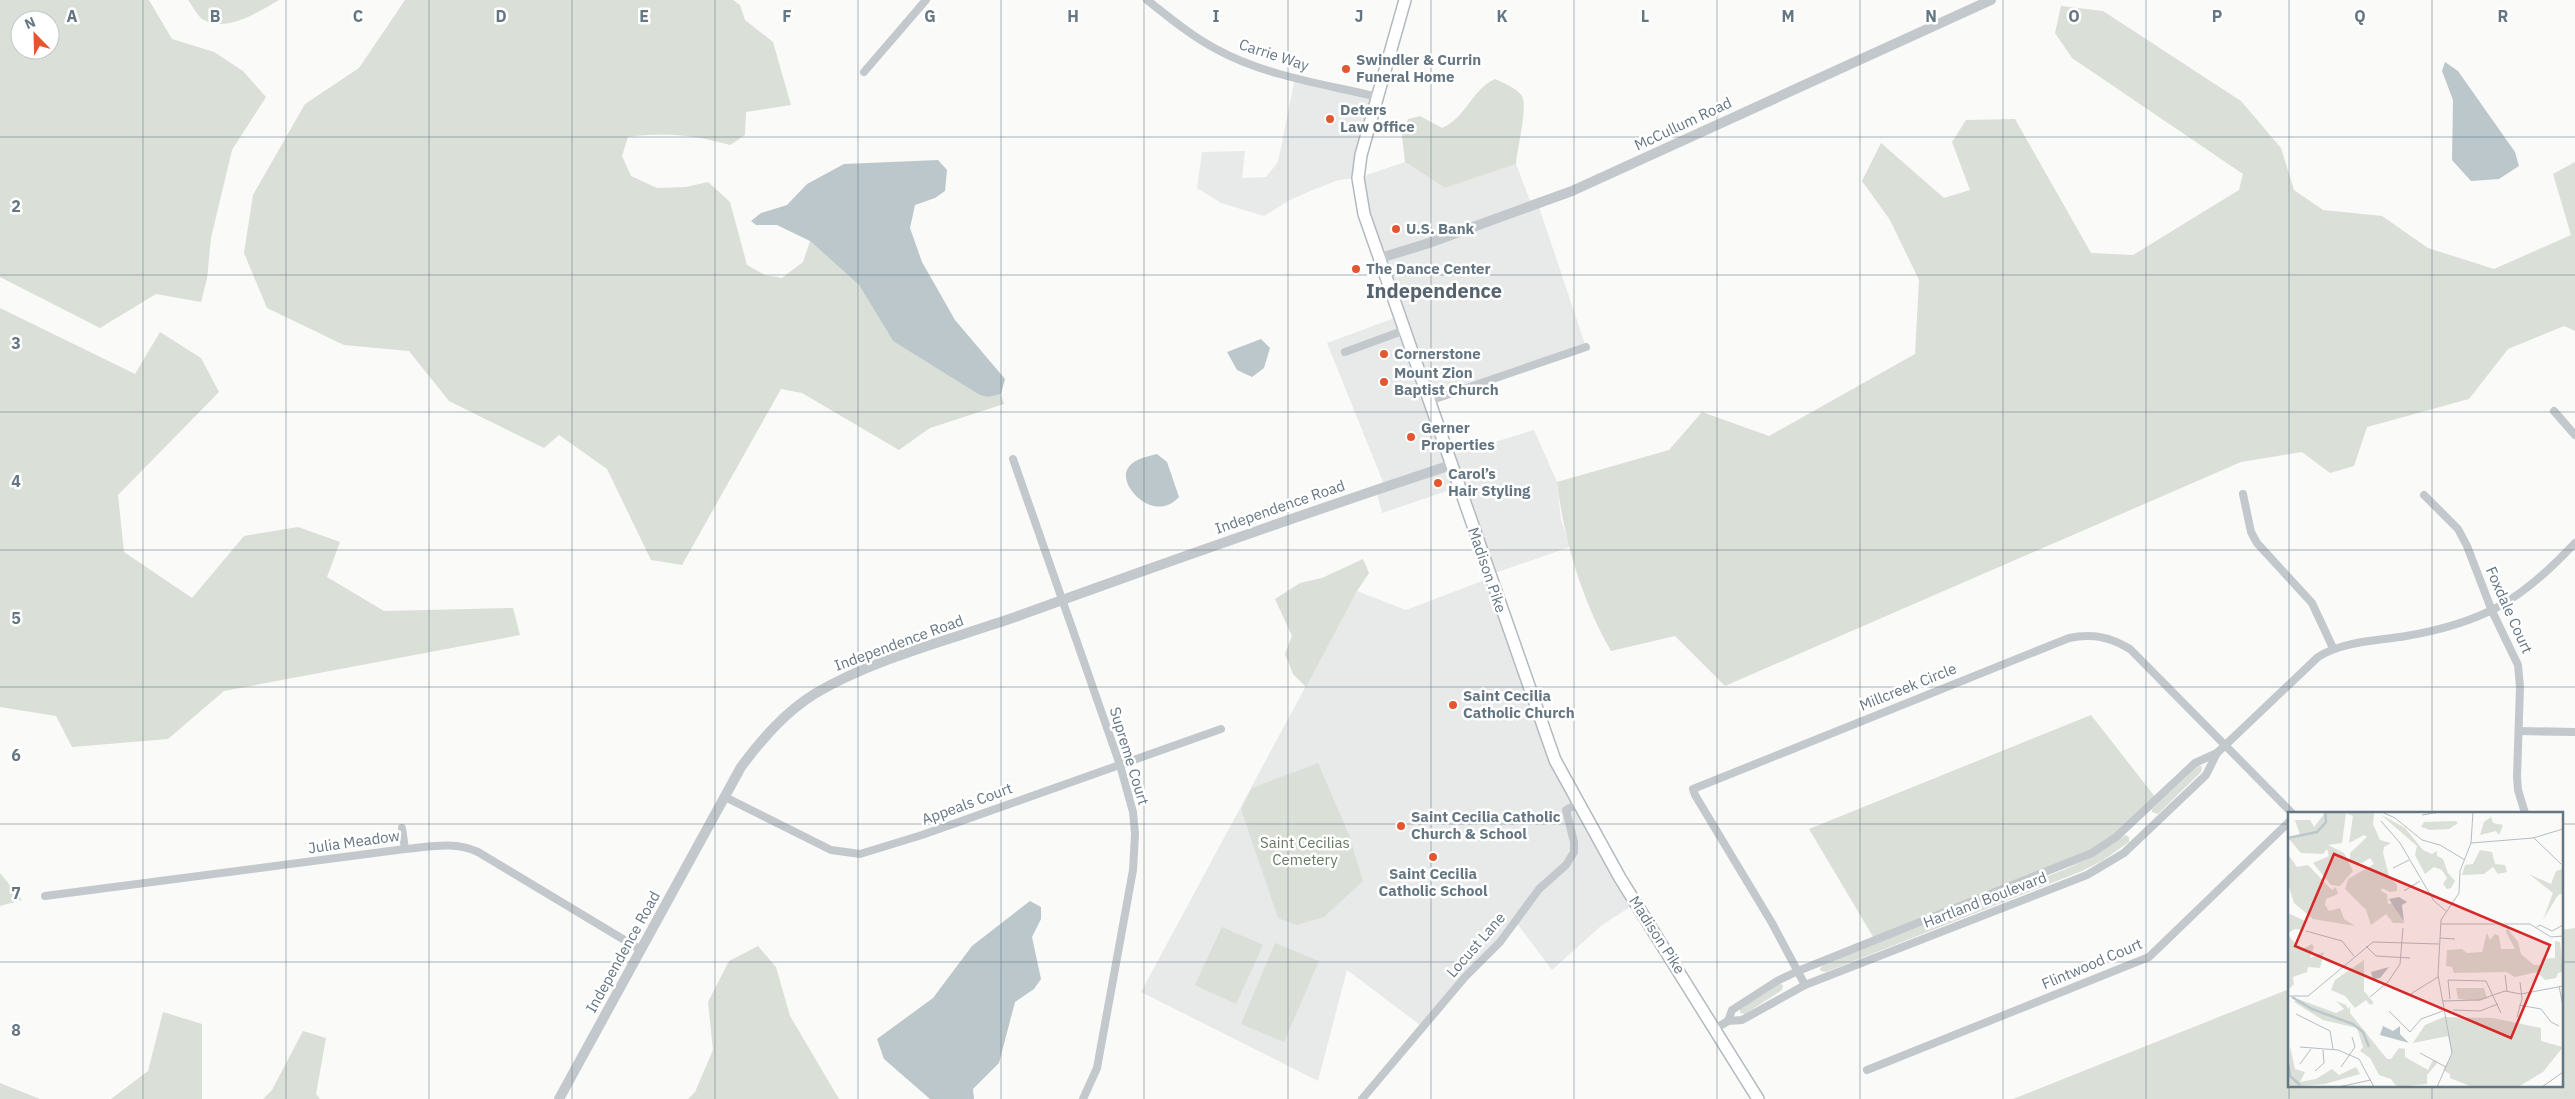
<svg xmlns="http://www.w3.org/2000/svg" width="2575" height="1099" font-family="'IBM Plex Sans',sans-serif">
<rect width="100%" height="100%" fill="#fafaf8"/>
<g fill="#e8e9e9">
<polygon points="1295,78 1378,97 1358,178 1405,162 1445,188 1516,164 1532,206 1538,204 1586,347 1434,399 1448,456 1534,430 1557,482 1561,520 1570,547 1489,575 1459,487 1382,513 1376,490 1385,487 1327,343 1400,316 1358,178 1339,180 1315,189 1290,200 1264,216 1221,203 1197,188 1202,152 1245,151 1242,178 1266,177 1278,162"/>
<polygon points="1490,578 1540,724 1636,903 1602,925 1552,970 1516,922 1424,1028 1347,970 1318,1081 1141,992 1357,591 1406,610"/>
</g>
<g fill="#dadfd7" fill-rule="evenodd">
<path d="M0,0H149L172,39L214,52L243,71L266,97L232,150L211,238L207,279L201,302L156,294L100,328L0,277ZM20,20H50V50H20Z"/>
<path d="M188,0H279C258,12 226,34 202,19C197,15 192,5 188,0Z"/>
<path d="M405,0H733L740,5L745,20L773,42L791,105L746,112L745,135L730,145C692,135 668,132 628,137L622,156L631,176L657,188L686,187L708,182L730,202L747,265L765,275L782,278L803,262L810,241L859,285L893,341L989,397L1001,394L1004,404L930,428L899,450L802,393L781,389L682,565L651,560L607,469L559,435L544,448L449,401L409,351L344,345L267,308L244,253L253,195L305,104L359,68Z"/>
<path d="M2061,6L2103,11L2241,101L2281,148L2294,190L2323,210L2382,216L2428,248L2494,269L2571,235L2553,174L2575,162V331L2564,326L2508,349L2469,399L2367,427L2354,466L2330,473L2302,452L2241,462L1725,686L1675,636L1611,651C1582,601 1564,540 1557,482L1669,450L1702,412L1769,436L1915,354L1919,280L1890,220L1862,181L1881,143L1944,198L1970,190L1952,142L1966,120L2015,119L2091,253L2133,255L2239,190L2243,174L2072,58L2055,33Z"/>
<path d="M1495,79C1503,83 1517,88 1522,96C1528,108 1517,149 1516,164L1445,188L1405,162L1402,136L1408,119L1420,116L1442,128C1466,118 1471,90 1495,79Z"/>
<polygon points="0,308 135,374 160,332 201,358 219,392 118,495 124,552 192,598 244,536 298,527 340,542 327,577 384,611 513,608 520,635 224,691 168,739 72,747 56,716 0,707"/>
<polygon points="1363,559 1369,573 1357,591 1306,687 1293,674 1285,654 1292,636 1275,599 1300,583 1322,578"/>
<polygon points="2091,715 2156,798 2092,853 1875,940 1809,829"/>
<polygon points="1318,763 1349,835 1363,881 1324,917 1296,925 1278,918 1241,809 1252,788"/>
<polygon points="2199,765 2202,767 2201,772 2158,814 2152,812 2152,809"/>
<polygon points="2125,835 2129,837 2129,842 2102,861 2082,871 1826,972 1821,971 1820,969 1823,964 2066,869 2097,854"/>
<polygon points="0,873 22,900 0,906"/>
<polygon points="1222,927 1263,945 1236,1004 1195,985"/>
<polygon points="2575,928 2575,1099 2013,1099 2289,989 2289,1085 2561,1085 2561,930"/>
<polygon points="1275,943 1319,961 1284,1042 1241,1024"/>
<polygon points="758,946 776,967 790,1016 839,1099 688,1099 695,1092 713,1050 708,1002 729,961"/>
<polygon points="1780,983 1783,986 1782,990 1745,1014 1740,1013 1740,1009"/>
<polygon points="163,1012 202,1024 202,1099 111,1099 148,1071"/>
<polygon points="303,1031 326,1038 316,1094 320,1099 263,1099 272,1090"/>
<polygon points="0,1083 40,1099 0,1099"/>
</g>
<g fill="#bbc7cb">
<polygon points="2445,62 2458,71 2515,152 2519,166 2499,179 2471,181 2452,160 2453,100 2442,71"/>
<polygon points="938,160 947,170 945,191 935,198 915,205 910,228 922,262 955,320 1005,379 1001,394 989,397 980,395 893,341 859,285 810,241 777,225 756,225 751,221 761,213 787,205 807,184 844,164"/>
<polygon points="1261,339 1270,348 1264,368 1252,377 1237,370 1227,352"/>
<path d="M1157,454L1167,462L1179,497C1155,524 1119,487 1127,470C1132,459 1146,457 1157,454Z"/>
<polygon points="1030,901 1041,907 1041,919 1032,937 1041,979 1034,989 1015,1002 999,1063 973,1089 974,1099 930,1099 884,1059 877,1039 933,998 972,946"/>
</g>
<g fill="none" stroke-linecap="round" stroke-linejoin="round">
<g stroke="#b3babf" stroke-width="14">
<polyline id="secondary" points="1405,0 1361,155 1358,178 1364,214 1555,760 1620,878 1758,1099"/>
</g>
<g stroke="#c3c8cc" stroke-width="8">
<path d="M1147,0C1169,17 1191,36 1216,49C1265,76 1324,84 1378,97"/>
<polyline points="864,72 926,0"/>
<polyline points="1345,352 1405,330"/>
<polyline points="1429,401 1586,347"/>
<polyline points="2554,411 2575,435"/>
<polyline points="1013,459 1120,765 1133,812 1135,834 1133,870 1097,1068 1083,1099"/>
<polyline points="2243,494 2251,532 2257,543 2312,603 2333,648"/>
<polyline points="2424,495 2458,529 2467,546 2492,611 2518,665 2520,687 2517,777 2518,790 2525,813"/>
<polyline points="2519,731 2575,732"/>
<polyline points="725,797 831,850 860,854 922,835 1221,729"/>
<polyline points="402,828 405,849"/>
<path d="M45,896L405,849C430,847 454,841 478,852L641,950"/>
<path d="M1805,985L1772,923L1695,795L1693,789L2069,638C2092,633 2110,637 2130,649L2292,813"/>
<path d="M1728,1021L1732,1010L1777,981L1798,971L2092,853L2116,837L2195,763L2217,753L2318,657C2343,641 2376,641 2406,636C2483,623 2522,600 2575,543"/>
<polyline points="1715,1029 1728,1021 1742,1020 1805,985 2087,875 2124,853 2206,775 2217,753"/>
<polyline points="1867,1070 2149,957 2289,822"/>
<polyline points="1362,1099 1465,977 1500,942 1539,889 1566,865 1574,852 1574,842 1566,810 1577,804"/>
</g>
<g stroke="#c3c8cc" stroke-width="10">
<polyline points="1380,258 1426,244 1572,191 1991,0"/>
<path d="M559,1099L741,767C763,738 785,712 816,693C875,658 953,639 1018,616C1161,564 1306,513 1451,465"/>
</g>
<use href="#secondary" stroke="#fff" stroke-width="11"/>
</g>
<path fill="none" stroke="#657683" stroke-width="1" stroke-opacity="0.55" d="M143,0V1099M286,0V1099M429,0V1099M572,0V1099M715,0V1099M858,0V1099M1001,0V1099M1144,0V1099M1288,0V1099M1431,0V1099M1574,0V1099M1717,0V1099M1860,0V1099M2003,0V1099M2146,0V1099M2289,0V813M2432,0V813M0,137H2575M0,275H2575M0,412H2575M0,550H2575M0,687H2575M0,824H2289M2561,824H2575M0,962H2289M2561,962H2575M2289,1085V1099M2432,1085V1099"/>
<g fill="#e4572e" stroke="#fff" stroke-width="2">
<circle cx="1346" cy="69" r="5"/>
<circle cx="1330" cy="119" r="5"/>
<circle cx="1396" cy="229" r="5"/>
<circle cx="1356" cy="269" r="5"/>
<circle cx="1384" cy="354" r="5"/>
<circle cx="1384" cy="382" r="5"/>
<circle cx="1411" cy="437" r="5"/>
<circle cx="1438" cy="483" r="5"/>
<circle cx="1453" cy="705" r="5"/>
<circle cx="1401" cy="826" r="5"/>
<circle cx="1433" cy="857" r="5"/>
</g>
<g text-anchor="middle" stroke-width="5" stroke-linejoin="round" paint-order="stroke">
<g font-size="15" fill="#657683" stroke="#fff">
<text transform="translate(1274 55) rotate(18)" y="5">Carrie Way</text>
<text transform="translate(1683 124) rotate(-25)" y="5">McCullum Road</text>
<text transform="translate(1280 507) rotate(-19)" y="5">Independence Road</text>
<text transform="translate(1487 570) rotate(71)" y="5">Madison Pike</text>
<text transform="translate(2509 610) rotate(66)" y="5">Foxdale Court</text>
<text transform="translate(899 643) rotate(-20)" y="5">Independence Road</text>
<text transform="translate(1908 687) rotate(-22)" y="5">Millcreek Circle</text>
<text transform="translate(1129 756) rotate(73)" y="5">Supreme Court</text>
<text transform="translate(967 804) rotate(-20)" y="5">Appeals Court</text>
<text transform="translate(354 842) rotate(-8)" y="5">Julia Meadow</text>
<text transform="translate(1985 900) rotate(-21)" y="5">Hartland Boulevard</text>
<text transform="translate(1657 935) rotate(57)" y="5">Madison Pike</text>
<text transform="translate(1476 945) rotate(-49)" y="5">Locust Lane</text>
<text transform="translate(623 952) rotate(-61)" y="5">Independence Road</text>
<text transform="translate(2092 964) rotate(-23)" y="5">Flintwood Court</text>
</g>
<g font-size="15" font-weight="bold" fill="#657683" stroke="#fff" text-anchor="start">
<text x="1356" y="65">Swindler &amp; Currin<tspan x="1356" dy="17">Funeral Home</tspan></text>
<text x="1340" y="115">Deters<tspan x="1340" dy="17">Law Office</tspan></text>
<text x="1406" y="234">U.S. Bank</text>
<text x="1366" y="274">The Dance Center</text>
<text x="1394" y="359">Cornerstone</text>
<text x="1394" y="378">Mount Zion<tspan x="1394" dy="17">Baptist Church</tspan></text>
<text x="1421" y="433">Gerner<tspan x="1421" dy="17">Properties</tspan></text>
<text x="1448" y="479">Carol’s<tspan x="1448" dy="17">Hair Styling</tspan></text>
<text x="1463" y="701">Saint Cecilia<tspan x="1463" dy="17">Catholic Church</tspan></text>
<text x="1411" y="822">Saint Cecilia Catholic<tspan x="1411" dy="17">Church &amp; School</tspan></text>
<text x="1433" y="879" text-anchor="middle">Saint Cecilia<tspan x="1433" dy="17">Catholic School</tspan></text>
</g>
<g font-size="15" fill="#687a64" stroke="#fff">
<text x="1305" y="848">Saint Cecilias<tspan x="1305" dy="17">Cemetery</tspan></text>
</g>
<g font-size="20" font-weight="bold" fill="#57646e" stroke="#fff">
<text x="1434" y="298">Independence</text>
</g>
</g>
<g transform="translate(2288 812)">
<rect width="275" height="275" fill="#fafaf8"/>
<path d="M38,0H85L86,2L85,12L92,28L103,31L96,35L95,41L101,64L109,73V79L102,80L94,76L93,79L99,82L100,92L105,91L116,111H105L98,102L83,113L78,98L57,77L60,67L86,52L82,46L74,51L62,50V41L79,25L76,23L61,31L65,4L58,1L54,31L40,33L56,41L65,59L52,74L43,73L25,51L41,44L39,37L35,42L13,41L1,27L29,21L38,10ZM36,2L37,10L28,20L12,23L7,8H22L26,15ZM92,2L117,16L135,38L144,42L149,39V44L155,47L160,61L167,69L163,76L159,77L155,72L159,66L154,58L146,55L137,62L127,43L129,34ZM203,5L205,11L215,13L211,23L208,19L192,23L196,10ZM136,10L168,9L170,11L161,17L142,18L133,15ZM192,38L204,40L207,52L217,53L219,60L210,62L205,55L196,62L174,63L177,53L185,52ZM0,42L9,55L20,53L44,78L48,75L50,82L38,87L37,93L41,99L52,96L56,107L67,114L25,107L6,91L0,72ZM275,57V81L270,83L255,108L265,81L241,62L263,72L268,59ZM0,101L17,109L16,118L7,117L0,121ZM219,116L230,130L233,142L246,153H253L254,147L267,146V129L272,130L275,160L270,161L268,166L257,168L249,160L227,165L218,160L166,161L164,155L158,154L159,138L174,137L179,141L194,140L199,121L202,128L207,122L211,124L213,137H227L218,120ZM0,123L13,138L24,132L26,135L22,146L36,140L32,156L20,155L19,160L5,165L6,172L1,177ZM76,148V179L86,191L82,193L78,188L67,196L57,184L43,178L47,168ZM168,176H196L199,186L203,185L191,189L170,187ZM10,187L48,201L56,197L48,189L58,193L60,197L62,194V201L99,247H103L111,236L117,237V245L140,258L145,248L150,250L139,263V272L109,275L103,267L91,263L82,246L72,239L75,235L69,216L35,208L6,190ZM156,205L205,206L253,216V229L275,235L255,260L230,275H184L162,266V262L155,258L164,243L160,224L125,231L137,213ZM2,234L7,257L17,260L12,270L28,267L44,257L51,263L68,255L72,262L37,272L0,275Z" fill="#dadfd7"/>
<path d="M111,85L119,90L114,93L116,110L101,87ZM101,155L92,166L85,167L83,160ZM95,214L105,219L112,214V222L121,231L92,223Z" fill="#bbc7cb"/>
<path fill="none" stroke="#bbc7cb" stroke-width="2.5" d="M0,26L29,20L38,10L37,0M4,185L24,197L65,212L75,220L81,235M0,252L2,264L12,273"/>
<path fill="none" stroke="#b5bdc2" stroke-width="1" d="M94,0L107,6L134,28L152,33L177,48M134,3L152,0M93,9L112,31L146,89L158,99M246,26L273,52M183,31L245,26L275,17M105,56L121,48M116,79L132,69M153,112H242L263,125L275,124M249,115L252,113L264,119L275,113M18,119L54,129L66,144M152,126L167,127M78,134L88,144L122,146M217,163L219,179M271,174L275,194M121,183L150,165M0,184H20L85,130L151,132M82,185L100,170L112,152L115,116M162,187L160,168L198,169L213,201M155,189L191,188L217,179L233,182L275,174M231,193L253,197L263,210L271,214M165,198L192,199L210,192M101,199L122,220L133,207L155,199M8,202L42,219L45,237M229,205L234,187L232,170M12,235L50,238L71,247L86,275M132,241L158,255M12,252L23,237M53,255L67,235L64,225M27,259L36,251L35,238M50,275L83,268M149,275L164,241L150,163L153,108L171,81L172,59L183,31L185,0M254,275L275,260"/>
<path fill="#d62828" fill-opacity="0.15" stroke="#d62828" stroke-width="2.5" d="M46,42L262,133L223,226L7,134Z"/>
<rect width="275" height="275" fill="none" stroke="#657683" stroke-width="2.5"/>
</g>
<g font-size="16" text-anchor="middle" font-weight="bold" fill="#657683" stroke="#fff" stroke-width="5" stroke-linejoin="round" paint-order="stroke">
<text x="72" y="22">A</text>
<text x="215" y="22">B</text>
<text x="358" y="22">C</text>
<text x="501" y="22">D</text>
<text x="644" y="22">E</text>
<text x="787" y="22">F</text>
<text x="930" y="22">G</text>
<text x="1073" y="22">H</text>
<text x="1216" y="22">I</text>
<text x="1359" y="22">J</text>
<text x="1502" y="22">K</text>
<text x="1645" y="22">L</text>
<text x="1788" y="22">M</text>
<text x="1931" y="22">N</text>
<text x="2074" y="22">O</text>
<text x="2217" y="22">P</text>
<text x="2360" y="22">Q</text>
<text x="2503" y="22">R</text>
<text x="16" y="212">2</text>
<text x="16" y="349">3</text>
<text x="16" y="487">4</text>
<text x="16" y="624">5</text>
<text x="16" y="761">6</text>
<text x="16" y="899">7</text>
<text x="16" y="1036">8</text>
</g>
<g transform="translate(35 35) rotate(337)"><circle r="24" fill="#ffffff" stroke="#c1c8cd"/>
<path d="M0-4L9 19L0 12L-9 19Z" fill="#e4572e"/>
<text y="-8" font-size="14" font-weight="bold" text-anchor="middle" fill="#657683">N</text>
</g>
</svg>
